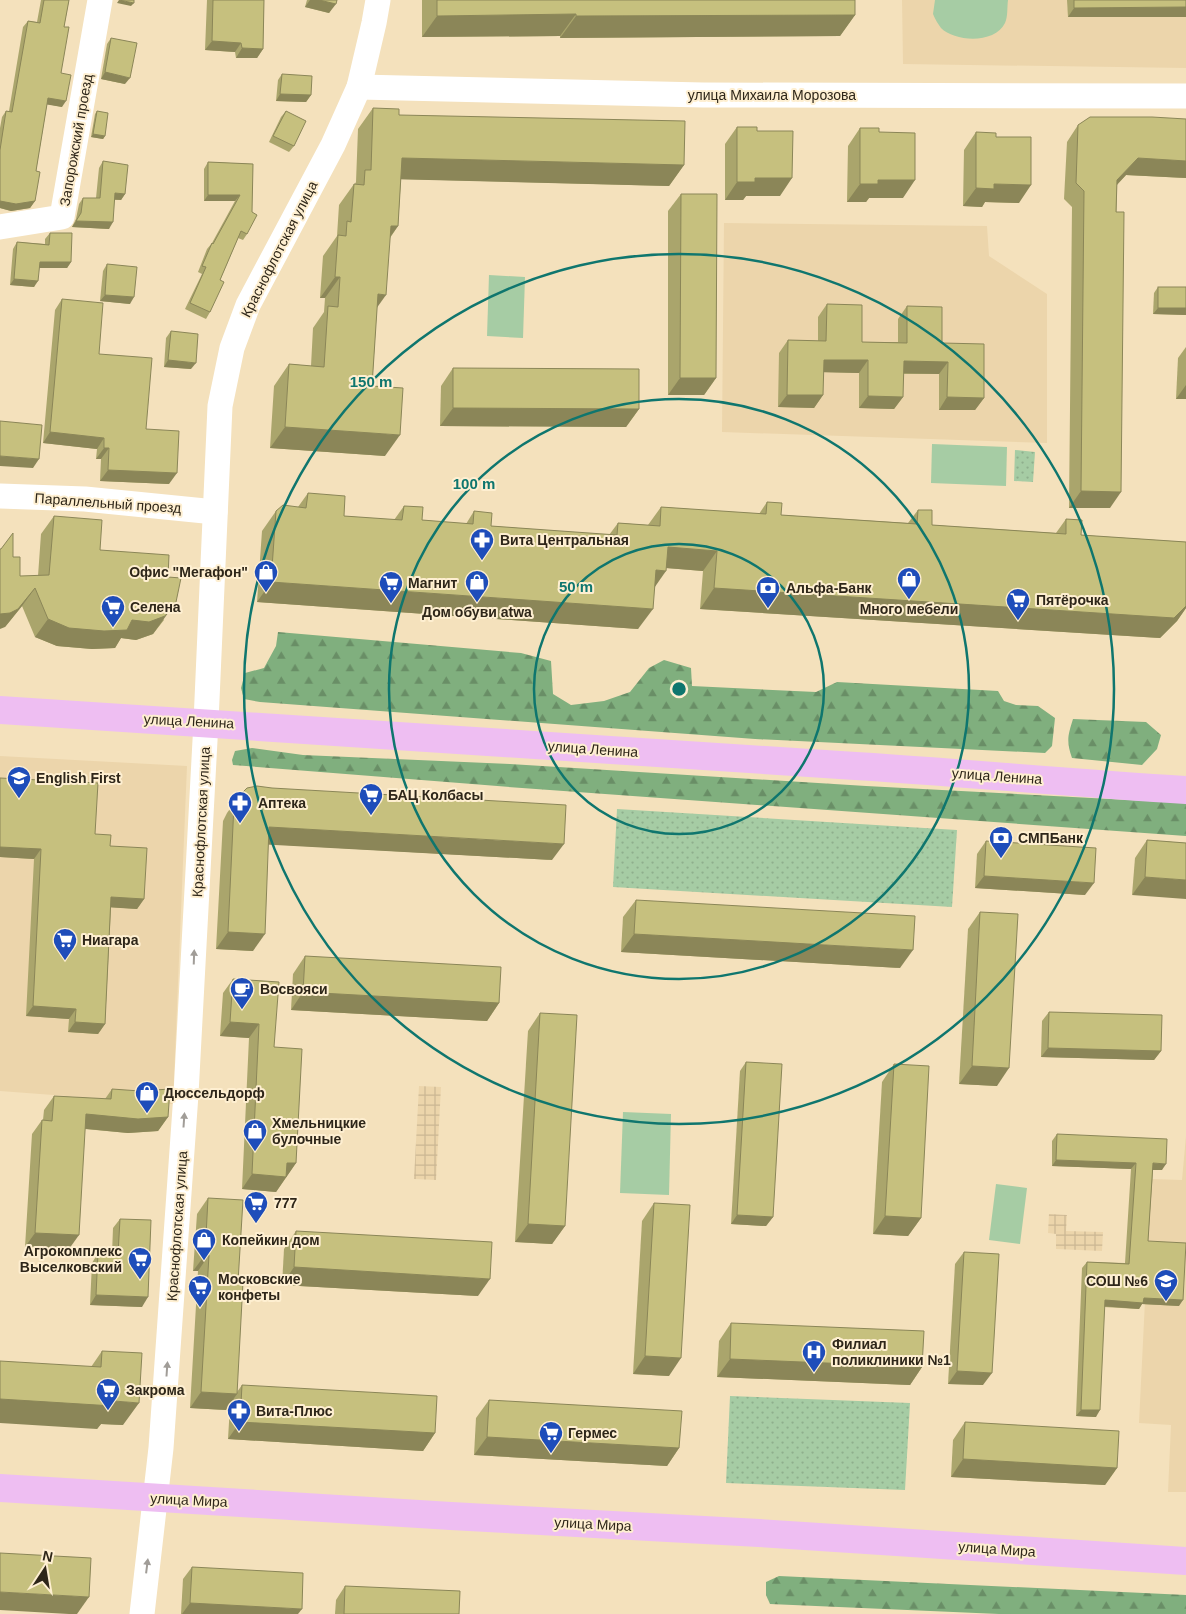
<svg xmlns="http://www.w3.org/2000/svg" width="1186" height="1614" font-family="Arial,sans-serif">
<defs>
<pattern id="industrial-grid" width="8" height="8" patternUnits="userSpaceOnUse" patternTransform="scale(1.25)"><rect width="8" height="8" fill="#ecd5ab"/><path d="M0 4h8M4 0v8" fill="none" stroke="#cbb793"/></pattern>
<pattern id="green-dots" width="8" height="8" patternUnits="userSpaceOnUse" patternTransform="scale(1.25)"><rect width="8" height="8" fill="#a6cca4"/><path d="M2 2h.1M6 6h.1" fill="none" stroke="#8faf8d" stroke-width="1.8" stroke-linecap="round"/></pattern>
<pattern id="forest-firs" width="22" height="20" patternUnits="userSpaceOnUse" patternTransform="scale(1.25)"><rect width="22" height="20" fill="#80af7e"/><path d="M5 1l3.5 6h-7zM16 11l3.5 6h-7z" fill="#698e66"/></pattern>
</defs>
<rect width="100%" height="100%" fill="#f4e1bc"/>
<g fill="#ecd5ab">
<polygon points="902,0 1186,0 1186,68 903,64"/>
<polygon points="724,223 987,226 989,256 1047,294 1047,443 722,432"/>
<polygon points="0,756 187,766 173,1104 0,1091"/>
<polygon points="1186,1136 1186,1492 1168,1492 1171,1425 1139,1423 1151,1179 1182,1180"/>
</g>
<g fill="url(#industrial-grid)">
<polygon points="419,1086 441,1087 436,1180 414,1179"/>
<polygon points="1049,1214 1067,1215 1066,1231 1103,1232 1102,1251 1056,1249 1056,1234 1048,1233"/>
</g>
<g fill="url(#green-dots)">
<polygon points="1015,450 1035,452 1033,482 1014,481"/>
<polygon points="617,809 957,830 952,907 613,887"/>
<polygon points="730,1396 910,1403 905,1490 726,1483"/>
</g>
<g fill="url(#forest-firs)">
<polygon points="278,632 521,653 551,661 553,694 571,705 604,701 630,692 649,668 664,660 691,668 692,686 816,692 837,682 998,691 1004,701 1016,705 1038,706 1055,718 1052,746 1045,753 755,739 260,702 244,699 241,688 245,673 264,668 276,646"/>
<path d="M1073,719L1146,722L1161,735L1157,749L1142,765L1072,758C1066,741 1068,735 1073,719Z"/>
<polygon points="252,748 303,755 510,764 866,786 1186,803 1186,836 522,788 233,765 232,760 235,751"/>
<polygon points="779,1576 1186,1595 1186,1614 999,1614 770,1604 766,1595 766,1582"/>
</g>
<g fill="#a6cca4">
<path d="M935,0H1008C1007,7 1008,17 1005,23C995,44 955,42 941,28C938,24 935,19 933,14Z"/>
<polygon points="489,275 525,277 523,338 487,336"/>
<polygon points="932,444 1007,447 1006,486 931,483"/>
<polygon points="623,1112 671,1114 669,1195 620,1193"/>
<polygon points="996,1184 1027,1188 1020,1244 989,1240"/>
</g>
<g fill="none" stroke-linecap="round" stroke-linejoin="round">
<g stroke="#fff" stroke-width="25">
<polyline points="359,87 703,95 1186,96"/>
<polyline points="0,227 62,217 100,0"/>
<polyline points="0,496 85,499 215,512"/>
<polyline points="142,1614 161,1448 186,1094 206,722 220,406 232,348 248,305 333,145 359,87 374,23 378,0"/>
</g>
<g stroke="#eebef2" stroke-width="28">
<path d="M0,710C280,727 560,746 840,765C956,772 1071,783 1186,790"/>
<polyline points="0,1488 451,1516 759,1533 1186,1561"/>
</g>
</g>
<g fill="#aaa56c">
<polygon points="41,0 69,0 64,27 61,73 62,107 47,104 36,171 35,201 30,208 11,211 0,208 0,128 2,117 6,111 9,111 23,27 28,21 37,22"/>
<polygon points="207,0 264,0 263,49 257,58 236,58 235,52 205,50"/>
<polygon points="307,0 337,0 329,13 305,7"/>
<polygon points="422,0 855,0 855,15 840,36 560,38 560,36 422,37"/>
<polygon points="1067,0 1186,0 1186,17 1068,17"/>
<polygon points="111,38 125,84 101,79 107,44"/>
<polygon points="282,74 311,95 306,102 276,101 278,80"/>
<polygon points="373,108 399,115 684,165 669,186 401,179 398,226 390,238 377,307 372,386 385,456 270,448 274,386 289,364 311,366 313,328 324,312 325,298 320,298 323,256 337,236 339,205 354,184 355,184 356,182 358,129"/>
<polygon points="97,111 105,136 103,139 91,137 95,114"/>
<polygon points="286,111 294,146 289,152 269,142 281,117"/>
<polygon points="1186,119 1186,178 1126,175 1117,185 1110,508 1069,508 1072,207 1064,199 1067,142 1078,125"/>
<polygon points="737,127 757,131 780,196 746,196 743,200 725,200 725,144"/>
<polygon points="860,128 879,132 903,198 869,198 866,202 847,202 848,146"/>
<polygon points="976,132 996,137 1019,203 985,202 982,207 963,206 964,150"/>
<polygon points="103,161 125,194 121,200 114,200 109,229 72,227 76,219 79,204 83,198 96,198 99,168"/>
<polygon points="208,162 253,164 247,234 243,240 238,238 220,280 210,312 206,319 185,309 202,274 198,272 207,249 212,243 235,201 204,201 204,169"/>
<polygon points="681,194 716,378 704,395 668,395 668,211"/>
<polygon points="50,233 71,262 67,268 39,268 34,287 10,285 13,249 17,242 45,244 45,239"/>
<polygon points="107,264 130,304 100,301 103,271"/>
<polygon points="1158,287 1186,287 1186,315 1153,314 1154,293"/>
<polygon points="62,299 99,354 146,429 169,484 100,481 101,459 96,459 97,449 43,443 55,310"/>
<polygon points="827,304 862,342 898,342 898,319 907,306 942,343 984,398 975,410 939,410 939,374 903,374 903,397 894,409 859,408 859,373 823,372 823,395 814,408 778,407 779,353 788,340 818,341 818,317"/>
<polygon points="171,331 191,369 164,367 166,338"/>
<polygon points="1186,347 1186,399 1176,399 1178,358"/>
<polygon points="453,368 639,409 626,427 440,426 441,386"/>
<polygon points="308,493 344,516 394,520 404,506 422,520 466,524 474,511 491,526 609,535 618,523 648,525 661,507 759,514 767,502 781,515 908,523 918,510 932,525 1056,533 1066,519 1081,535 1186,542 1186,608 1177,621 1160,638 700,609 703,571 666,568 654,588 638,629 257,602 262,531 276,511 298,507"/>
<polygon points="54,516 100,550 164,620 153,634 136,640 121,638 115,648 92,649 57,646 35,637 22,606 5,627 13,557 20,576 38,576 41,534"/>
<polygon points="0,778 95,834 110,846 144,899 137,909 111,907 105,1024 98,1034 68,1032 69,1019 26,1016 34,859 0,857"/>
<polygon points="239,796 552,860 268,844 253,951 216,949 223,821 227,813"/>
<polygon points="1147,840 1186,843 1132,895 1135,858"/>
<polygon points="986,841 1085,895 975,888 977,854"/>
<polygon points="636,900 900,968 621,952 623,917"/>
<polygon points="980,912 997,1086 959,1084 968,929"/>
<polygon points="305,956 499,1003 487,1021 291,1010 293,974"/>
<polygon points="233,979 274,1047 296,1163 276,1192 242,1189 249,1038 220,1036 223,993"/>
<polygon points="1049,1012 1161,1051 1154,1060 1041,1057 1042,1021"/>
<polygon points="540,1013 565,1226 552,1244 515,1242 528,1031"/>
<polygon points="746,1062 773,1217 766,1226 731,1224 740,1071"/>
<polygon points="894,1064 921,1218 908,1236 873,1234 882,1082"/>
<polygon points="112,1089 168,1117 158,1131 128,1133 85,1129 69,1249 25,1247 32,1134 42,1120 43,1120 44,1110 54,1096 105,1099"/>
<polygon points="1057,1134 1162,1170 1153,1170 1148,1241 1179,1306 1142,1304 1139,1309 1104,1307 1096,1417 1076,1416 1082,1268 1087,1262 1125,1263 1131,1169 1052,1166 1052,1141"/>
<polygon points="208,1198 238,1282 237,1392 242,1385 435,1433 423,1451 228,1439 230,1405 226,1410 190,1408 198,1271 193,1271 197,1214"/>
<polygon points="654,1203 669,1376 633,1374 642,1221"/>
<polygon points="120,1219 142,1307 90,1305 92,1263 98,1253 112,1254 113,1228"/>
<polygon points="296,1231 478,1296 282,1285 284,1249"/>
<polygon points="964,1252 983,1385 948,1384 955,1264"/>
<polygon points="731,1323 922,1367 910,1385 717,1377 719,1341"/>
<polygon points="102,1351 123,1425 101,1424 97,1429 91,1367"/>
<polygon points="489,1400 679,1448 667,1466 474,1455 476,1418"/>
<polygon points="965,1422 1117,1468 1105,1485 951,1477 953,1440"/>
<polygon points="192,1567 298,1614 181,1614 183,1579"/>
<polygon points="345,1586 459,1614 335,1614 336,1600"/>
</g>
<g fill="#8b8658">
<polygon points="119,0 134,3 131,6 117,3"/>
<polygon points="310,0 319,0 336,4 329,13 305,7"/>
<polygon points="1186,7 1186,17 1068,17 1074,8"/>
<polygon points="576,14 560,36 422,37 437,16"/>
<polygon points="855,15 840,36 560,38 576,16"/>
<polygon points="212,41 241,43 235,52 205,50"/>
<polygon points="242,48 263,49 257,58 236,58"/>
<polygon points="105,72 130,78 125,84 101,79"/>
<polygon points="280,94 311,95 306,102 276,101"/>
<polygon points="48,98 66,101 62,107 44,104"/>
<polygon points="93,134 105,136 103,139 91,137"/>
<polygon points="402,158 684,165 669,186 388,179"/>
<polygon points="1138,158 1186,161 1186,178 1126,175 1105,197 1117,180"/>
<polygon points="755,178 792,178 780,196 746,196 743,200 725,200 737,182"/>
<polygon points="878,180 915,180 903,198 869,198 866,202 847,202 860,184"/>
<polygon points="994,184 1031,185 1019,203 985,202 982,207 963,206 976,188"/>
<polygon points="115,193 125,194 121,200 110,199"/>
<polygon points="208,195 240,195 235,201 204,201"/>
<polygon points="0,201 35,201 30,208 11,211 0,208"/>
<polygon points="76,221 113,222 109,229 72,227"/>
<polygon points="391,226 398,226 383,247"/>
<polygon points="40,262 71,262 67,268 35,268"/>
<polygon points="335,277 340,277 325,298 320,298"/>
<polygon points="14,279 38,281 34,287 10,285"/>
<polygon points="378,294 386,295 371,316"/>
<polygon points="105,295 134,297 130,304 100,301"/>
<polygon points="1158,308 1186,308 1186,315 1153,314"/>
<polygon points="168,360 196,363 191,369 164,367"/>
<polygon points="824,360 868,360 859,373 815,372"/>
<polygon points="904,361 948,362 939,374 895,373"/>
<polygon points="680,378 716,378 704,395 668,395"/>
<polygon points="1186,385 1186,399 1176,399"/>
<polygon points="787,395 823,395 814,408 778,407"/>
<polygon points="868,396 903,397 894,409 859,408"/>
<polygon points="947,397 984,398 975,410 939,410"/>
<polygon points="453,408 639,409 626,427 440,426"/>
<polygon points="285,427 400,435 385,456 270,448"/>
<polygon points="50,432 104,438 97,449 43,443"/>
<polygon points="104,448 109,448 101,459 96,459"/>
<polygon points="0,456 39,459 33,468 0,466"/>
<polygon points="108,470 177,473 169,484 100,481"/>
<polygon points="1081,491 1121,492 1110,508 1069,508"/>
<polygon points="668,547 717,551 703,571 654,567"/>
<polygon points="656,570 666,571 652,591"/>
<polygon points="271,582 653,609 638,629 257,602"/>
<polygon points="35,588 22,606 5,627 0,629 0,614"/>
<polygon points="714,588 1186,606 1186,608 1177,621 1160,638 700,609"/>
<polygon points="176,602 153,634 136,640 121,638 115,648 92,649 57,646 35,637 48,619 132,620"/>
<polygon points="269,827 564,844 552,860 257,844"/>
<polygon points="0,847 41,849 34,859 0,857"/>
<polygon points="984,876 1094,883 1085,895 975,888"/>
<polygon points="1145,877 1186,880 1186,899 1132,895"/>
<polygon points="111,897 144,899 137,909 104,907"/>
<polygon points="228,932 265,934 253,951 216,949"/>
<polygon points="634,934 913,950 900,968 621,952"/>
<polygon points="303,992 499,1003 487,1021 291,1010"/>
<polygon points="33,1006 76,1009 69,1019 26,1016"/>
<polygon points="75,1022 105,1024 98,1034 68,1032"/>
<polygon points="230,1022 259,1024 249,1038 220,1036"/>
<polygon points="1048,1048 1161,1051 1154,1060 1041,1057"/>
<polygon points="972,1066 1009,1068 997,1086 959,1084"/>
<polygon points="86,1114 168,1117 158,1131 128,1133 77,1128"/>
<polygon points="1056,1160 1136,1163 1131,1169 1052,1166"/>
<polygon points="287,1163 296,1163 276,1192 242,1189 252,1174"/>
<polygon points="1153,1163 1166,1164 1162,1170 1149,1170"/>
<polygon points="737,1215 773,1217 766,1226 731,1224"/>
<polygon points="885,1216 921,1218 908,1236 873,1234"/>
<polygon points="528,1224 565,1226 552,1244 515,1242"/>
<polygon points="35,1233 79,1235 69,1249 25,1247"/>
<polygon points="205,1255 209,1255 198,1271 193,1271"/>
<polygon points="294,1267 490,1279 478,1296 282,1285"/>
<polygon points="96,1295 148,1297 142,1307 90,1305"/>
<polygon points="1144,1298 1183,1300 1179,1306 1142,1304 1139,1309 1100,1306 1105,1300"/>
<polygon points="645,1356 681,1358 669,1376 633,1374"/>
<polygon points="730,1359 922,1367 910,1385 717,1377"/>
<polygon points="957,1371 992,1373 983,1385 948,1384"/>
<polygon points="201,1392 237,1394 226,1410 190,1408"/>
<polygon points="0,1399 114,1401 139,1403 123,1425 101,1424 97,1429 0,1423"/>
<polygon points="1081,1410 1100,1410 1096,1417 1076,1416"/>
<polygon points="240,1422 435,1433 423,1451 228,1439"/>
<polygon points="487,1437 679,1448 667,1466 474,1455"/>
<polygon points="963,1459 1117,1468 1105,1485 951,1477"/>
<polygon points="0,1592 89,1597 77,1614 69,1614 0,1610"/>
<polygon points="190,1603 302,1609 298,1614 182,1614"/>
</g>
<g fill="#c6c07e" stroke="#8b8658">
<polygon points="44,0 69,0 64,27 69,27 61,73 71,75 66,101 48,98 36,171 40,172 35,201 16,204 0,201 0,150 6,111 12,112 28,21 40,23"/>
<polygon points="119,0 134,0 134,3"/>
<polygon points="213,0 264,0 263,49 242,48 241,43 212,41"/>
<polygon points="319,0 337,0 336,4"/>
<polygon points="437,0 855,0 855,15 576,16 576,14 437,16"/>
<polygon points="1074,0 1186,0 1186,7 1074,8"/>
<polygon points="111,38 137,43 130,78 105,72"/>
<polygon points="282,74 312,76 311,95 280,94"/>
<polygon points="373,108 399,109 399,115 685,121 684,165 402,158 398,226 391,226 386,295 378,294 372,386 403,388 400,435 285,427 289,364 324,367 328,306 338,307 340,277 335,277 338,235 346,236 347,221 351,222 354,184 364,185 365,170 371,170"/>
<polygon points="97,111 108,113 105,136 93,134"/>
<polygon points="286,111 306,121 294,146 273,136"/>
<polygon points="1090,117 1152,117 1186,119 1186,161 1138,158 1117,180 1116,212 1124,212 1121,492 1081,491 1084,191 1076,183 1078,125"/>
<polygon points="737,127 757,127 757,131 793,131 792,178 755,178 755,182 737,182"/>
<polygon points="860,128 879,128 879,132 915,133 915,180 878,180 878,184 860,184"/>
<polygon points="976,132 996,133 996,137 1031,137 1031,185 994,184 994,189 976,188"/>
<polygon points="103,161 128,165 125,194 115,193 113,222 76,221 81,213 83,198 100,198"/>
<polygon points="208,162 253,164 252,212 257,215 247,234 241,231 220,280 224,282 210,312 190,303 206,267 202,266 212,243 213,244 240,195 208,195"/>
<polygon points="681,194 717,194 716,378 680,378"/>
<polygon points="50,233 72,233 71,262 40,262 38,281 14,279 17,242 49,245"/>
<polygon points="107,264 137,267 134,297 105,295"/>
<rect x="1158" y="287" width="28" height="21"/>
<polygon points="62,299 103,303 99,354 152,358 146,429 179,431 177,473 108,470 109,448 104,448 104,438 50,432"/>
<polygon points="827,304 862,305 862,342 907,343 907,306 942,307 942,343 984,344 984,398 947,397 948,362 904,361 903,397 868,396 868,360 824,360 823,395 787,395 788,340 826,341"/>
<polygon points="171,331 198,334 196,363 168,360"/>
<polygon points="453,368 639,369 639,409 453,408"/>
<polygon points="0,421 42,425 39,459 0,456"/>
<polygon points="308,493 345,496 344,516 402,520 404,506 423,507 422,520 473,524 474,511 492,513 491,526 617,535 618,523 660,526 661,507 766,514 767,502 782,503 781,515 917,524 918,510 932,510 932,525 1066,534 1066,519 1082,520 1081,535 1186,542 1186,606 1174,618 714,588 717,551 668,547 666,571 656,570 653,609 271,582 276,511 283,505 306,508"/>
<polygon points="54,516 102,520 100,550 169,555 168,577 181,578 176,602 165,616 149,622 132,620 127,630 104,631 69,628 48,619 35,588 18,609 10,613 0,614 0,549 1,549 13,533 13,557 20,557 20,576 49,575"/>
<polygon points="0,778 98,783 95,834 111,835 110,846 147,848 144,899 111,897 105,1024 75,1022 76,1009 33,1006 41,849 0,847"/>
<polygon points="257,786 272,788 566,805 564,844 269,827 265,934 228,932 234,804 239,796 247,788"/>
<polygon points="1147,840 1186,843 1186,880 1145,877"/>
<polygon points="986,841 1096,848 1094,883 984,876"/>
<polygon points="636,900 915,916 913,950 634,934"/>
<polygon points="980,912 1018,914 1009,1068 972,1066"/>
<polygon points="305,956 501,967 499,1003 303,992"/>
<polygon points="233,979 279,982 274,1047 302,1049 296,1163 287,1163 286,1177 252,1174 259,1024 230,1022"/>
<polygon points="1049,1012 1162,1015 1161,1051 1048,1048"/>
<polygon points="540,1013 577,1015 565,1226 528,1224"/>
<polygon points="746,1062 782,1064 773,1217 737,1215"/>
<polygon points="894,1064 929,1066 921,1218 885,1216"/>
<polygon points="112,1089 140,1091 170,1089 168,1117 138,1119 86,1114 79,1235 35,1233 42,1120 52,1121 54,1096 111,1099"/>
<polygon points="1057,1134 1167,1139 1166,1164 1153,1163 1148,1241 1186,1243 1183,1300 1144,1298 1143,1303 1105,1300 1100,1410 1081,1410 1087,1262 1129,1264 1136,1163 1056,1160"/>
<polygon points="208,1198 243,1200 238,1282 243,1282 237,1394 201,1392 209,1255 205,1255"/>
<polygon points="654,1203 690,1205 681,1358 645,1356"/>
<polygon points="120,1219 151,1220 148,1297 96,1295 98,1253 118,1254"/>
<polygon points="296,1231 492,1242 490,1279 294,1267"/>
<polygon points="964,1252 999,1254 992,1373 957,1371"/>
<polygon points="731,1323 924,1331 922,1367 730,1359"/>
<polygon points="102,1351 142,1353 139,1403 114,1401 113,1406 0,1399 0,1361 101,1367"/>
<polygon points="242,1385 437,1396 435,1433 240,1422"/>
<polygon points="489,1400 682,1411 679,1448 487,1437"/>
<polygon points="965,1422 1119,1431 1117,1468 963,1459"/>
<polygon points="0,1553 91,1558 89,1597 0,1592"/>
<polygon points="192,1567 303,1573 302,1609 190,1603"/>
<polygon points="345,1586 460,1591 459,1614 344,1614"/>
</g>
<defs><path id="oneway-solid" d="M-6-.8H1V-3.2L6.5 0L1 3.2V.8H-6Z" transform="scale(1.25)"/></defs>
<g fill="#a19d98">
<use href="#oneway-solid" transform="translate(194 957) rotate(-88)"/>
<use href="#oneway-solid" transform="translate(184 1120) rotate(-86)"/>
<use href="#oneway-solid" transform="translate(167 1369) rotate(-86)"/>
<use href="#oneway-solid" transform="translate(147 1566) rotate(-83)"/>
</g>
<g fill="none" stroke="#0f766e" stroke-width="2.5">
<circle cx="679" cy="689" r="145"/>
<circle cx="679" cy="689" r="290"/>
<circle cx="679" cy="689" r="435"/>
</g>
<defs>
<g id="pharmacy-pin" transform="scale(1.25)"><path d="M0 17L-7.5 6A9.5 9.5 0 1 1 7.5 6Z" fill="#1e4dba" stroke="#feefd1"/><path d="M-2-6h4v4h4v4h-4v4h-4v-4h-4v-4h4Z" fill="#fff"/></g>
<g id="shop-pin" transform="scale(1.25)"><path d="M0 17L-7.5 6A9.5 9.5 0 1 1 7.5 6Z" fill="#1e4dba" stroke="#feefd1"/><path d="M-5-2.5h2.3a2.7 3.5 0 0 1 5.4 0H5L5.5 6h-11ZM-1.5-2.5h3a1.5 2.3 0 0 0-3 0Z" fill="#fff"/></g>
<g id="supermarket-pin" transform="scale(1.25)"><path d="M0 17L-7.5 6A9.5 9.5 0 1 1 7.5 6Z" fill="#1e4dba" stroke="#feefd1"/><path d="M-6-5.5h2.5l.6 2H6L4.5 2H-2.5L-4.4-4H-6ZM-1.5 3.2a1.3 1.3 0 1 0 .1 0ZM3 3.2a1.3 1.3 0 1 0 .1 0Z" fill="#fff"/></g>
<g id="bank-pin" transform="scale(1.25)"><path d="M0 17L-7.5 6A9.5 9.5 0 1 1 7.5 6Z" fill="#1e4dba" stroke="#feefd1"/><path d="M-6-4H6V4H-6ZM0-2.3a2.3 2.3 0 1 0 0 4.6a2.3 2.3 0 1 0 0-4.6Z" fill="#fff"/></g>
<g id="school-pin" transform="scale(1.25)"><path d="M0 17L-7.5 6A9.5 9.5 0 1 1 7.5 6Z" fill="#1e4dba" stroke="#feefd1"/><path d="M0-5L7-2L0 1L-7-2ZM-4 1L0 2.5L4 1V4Q0 6-4 4Z" fill="#fff"/></g>
<g id="cafe-pin" transform="scale(1.25)"><path d="M0 17L-7.5 6A9.5 9.5 0 1 1 7.5 6Z" fill="#1e4dba" stroke="#feefd1"/><path d="M-5.5-4.5H6V0H3Q3 3.5 0 3.5H-2.5Q-5.5 3.5-5.5 0ZM3-3.2v2h1.7v-2ZM-6 4.5H4V6H-6Z" fill="#fff"/></g>
<g id="hospital-pin" transform="scale(1.25)"><path d="M0 17L-7.5 6A9.5 9.5 0 1 1 7.5 6Z" fill="#1e4dba" stroke="#feefd1"/><path d="M-5-5h3v3.5h4V-5h3V5h-3V1.5h-4V5h-3Z" fill="#fff"/></g>
</defs>
<g fill-rule="evenodd">
<use href="#pharmacy-pin" x="482" y="540"/>
<use href="#shop-pin" x="266" y="572"/>
<use href="#shop-pin" x="909" y="579"/>
<use href="#shop-pin" x="477" y="582"/>
<use href="#supermarket-pin" x="391" y="583"/>
<use href="#bank-pin" x="768" y="588"/>
<use href="#supermarket-pin" x="1018" y="600"/>
<use href="#supermarket-pin" x="113" y="607"/>
<use href="#school-pin" x="19" y="778"/>
<use href="#supermarket-pin" x="371" y="795"/>
<use href="#pharmacy-pin" x="240" y="803"/>
<use href="#bank-pin" x="1001" y="838"/>
<use href="#supermarket-pin" x="65" y="940"/>
<use href="#cafe-pin" x="242" y="989"/>
<use href="#shop-pin" x="147" y="1093"/>
<use href="#shop-pin" x="255" y="1131"/>
<use href="#supermarket-pin" x="256" y="1203"/>
<use href="#shop-pin" x="204" y="1240"/>
<use href="#supermarket-pin" x="140" y="1259"/>
<use href="#school-pin" x="1166" y="1281"/>
<use href="#supermarket-pin" x="200" y="1287"/>
<use href="#hospital-pin" x="814" y="1352"/>
<use href="#supermarket-pin" x="108" y="1390"/>
<use href="#pharmacy-pin" x="239" y="1411"/>
<use href="#supermarket-pin" x="551" y="1433"/>
</g>
<g text-anchor="middle" stroke-width="4" stroke-linejoin="round" paint-order="stroke">
<g font-size="14" fill="#2e2619" stroke="#feefd1">
<text x="772" y="100">улица Михаила Морозова</text>
<text transform="translate(76 140) rotate(-80)" y="5">Запорожский проезд</text>
<text transform="translate(279 249) rotate(-63)" y="5">Краснофлотская улица</text>
<text transform="translate(108 503) rotate(4)" y="5">Параллельный проезд</text>
<text transform="translate(189 721) rotate(3)" y="5">улица Ленина</text>
<text transform="translate(593 749) rotate(4)" y="5">улица Ленина</text>
<text transform="translate(997 776) rotate(4)" y="5">улица Ленина</text>
<text transform="translate(201 822) rotate(-87)" y="5">Краснофлотская улица</text>
<text transform="translate(177 1226) rotate(-86)" y="5">Краснофлотская улица</text>
<text transform="translate(189 1500) rotate(3)" y="5">улица Мира</text>
<text transform="translate(593 1524) rotate(3)" y="5">улица Мира</text>
<text transform="translate(997 1549) rotate(4)" y="5">улица Мира</text>
</g>
<g font-size="14" font-weight="bold" fill="#2e2619" stroke="#feefd1" text-anchor="start">
<text x="500" y="545">Вита Центральная</text>
<text x="248" y="577" text-anchor="end">Офис "Мегафон"</text>
<text x="408" y="588">Магнит</text>
<text x="786" y="593">Альфа-Банк</text>
<text x="1036" y="605">Пятёрочка</text>
<text x="130" y="612">Селена</text>
<text x="909" y="614" text-anchor="middle">Много мебели</text>
<text x="477" y="617" text-anchor="middle">Дом обуви atwa</text>
<text x="36" y="783">English First</text>
<text x="388" y="800">БАЦ Колбасы</text>
<text x="258" y="808">Аптека</text>
<text x="1018" y="843">СМПБанк</text>
<text x="82" y="945">Ниагара</text>
<text x="260" y="994">Восвояси</text>
<text x="164" y="1098">Дюссельдорф</text>
<text x="272" y="1128">Хмельницкие<tspan x="272" dy="16">булочные</tspan></text>
<text x="274" y="1208">777</text>
<text x="222" y="1245">Копейкин дом</text>
<text x="122" y="1256" text-anchor="end">Агрокомплекс<tspan x="122" dy="16">Выселковский</tspan></text>
<text x="218" y="1284">Московские<tspan x="218" dy="16">конфеты</tspan></text>
<text x="1148" y="1286" text-anchor="end">СОШ №6</text>
<text x="832" y="1349">Филиал<tspan x="832" dy="16">поликлиники №1</tspan></text>
<text x="126" y="1395">Закрома</text>
<text x="256" y="1416">Вита-Плюс</text>
<text x="568" y="1438">Гермес</text>
</g>
</g>
<circle cx="679" cy="689" r="8" fill="#0f766e" stroke="#feefd1" stroke-width="2.5"/>
<g font-size="15" text-anchor="middle" font-weight="bold" fill="#0f766e" stroke="#feefd1" stroke-width="4" stroke-linejoin="round" paint-order="stroke">
<text x="371" y="387">150 m</text>
<text x="474" y="489">100 m</text>
<text x="576" y="592">50 m</text>
</g>
<g transform="translate(45 1569) rotate(12)" stroke="#feefd1" stroke-width="4" paint-order="stroke">
<path d="M0-4L9 19L0 12L-9 19Z" fill="#2e2619"/>
<text y="-8" font-size="14" font-weight="bold" text-anchor="middle" fill="#2e2619">N</text>
</g>
</svg>
